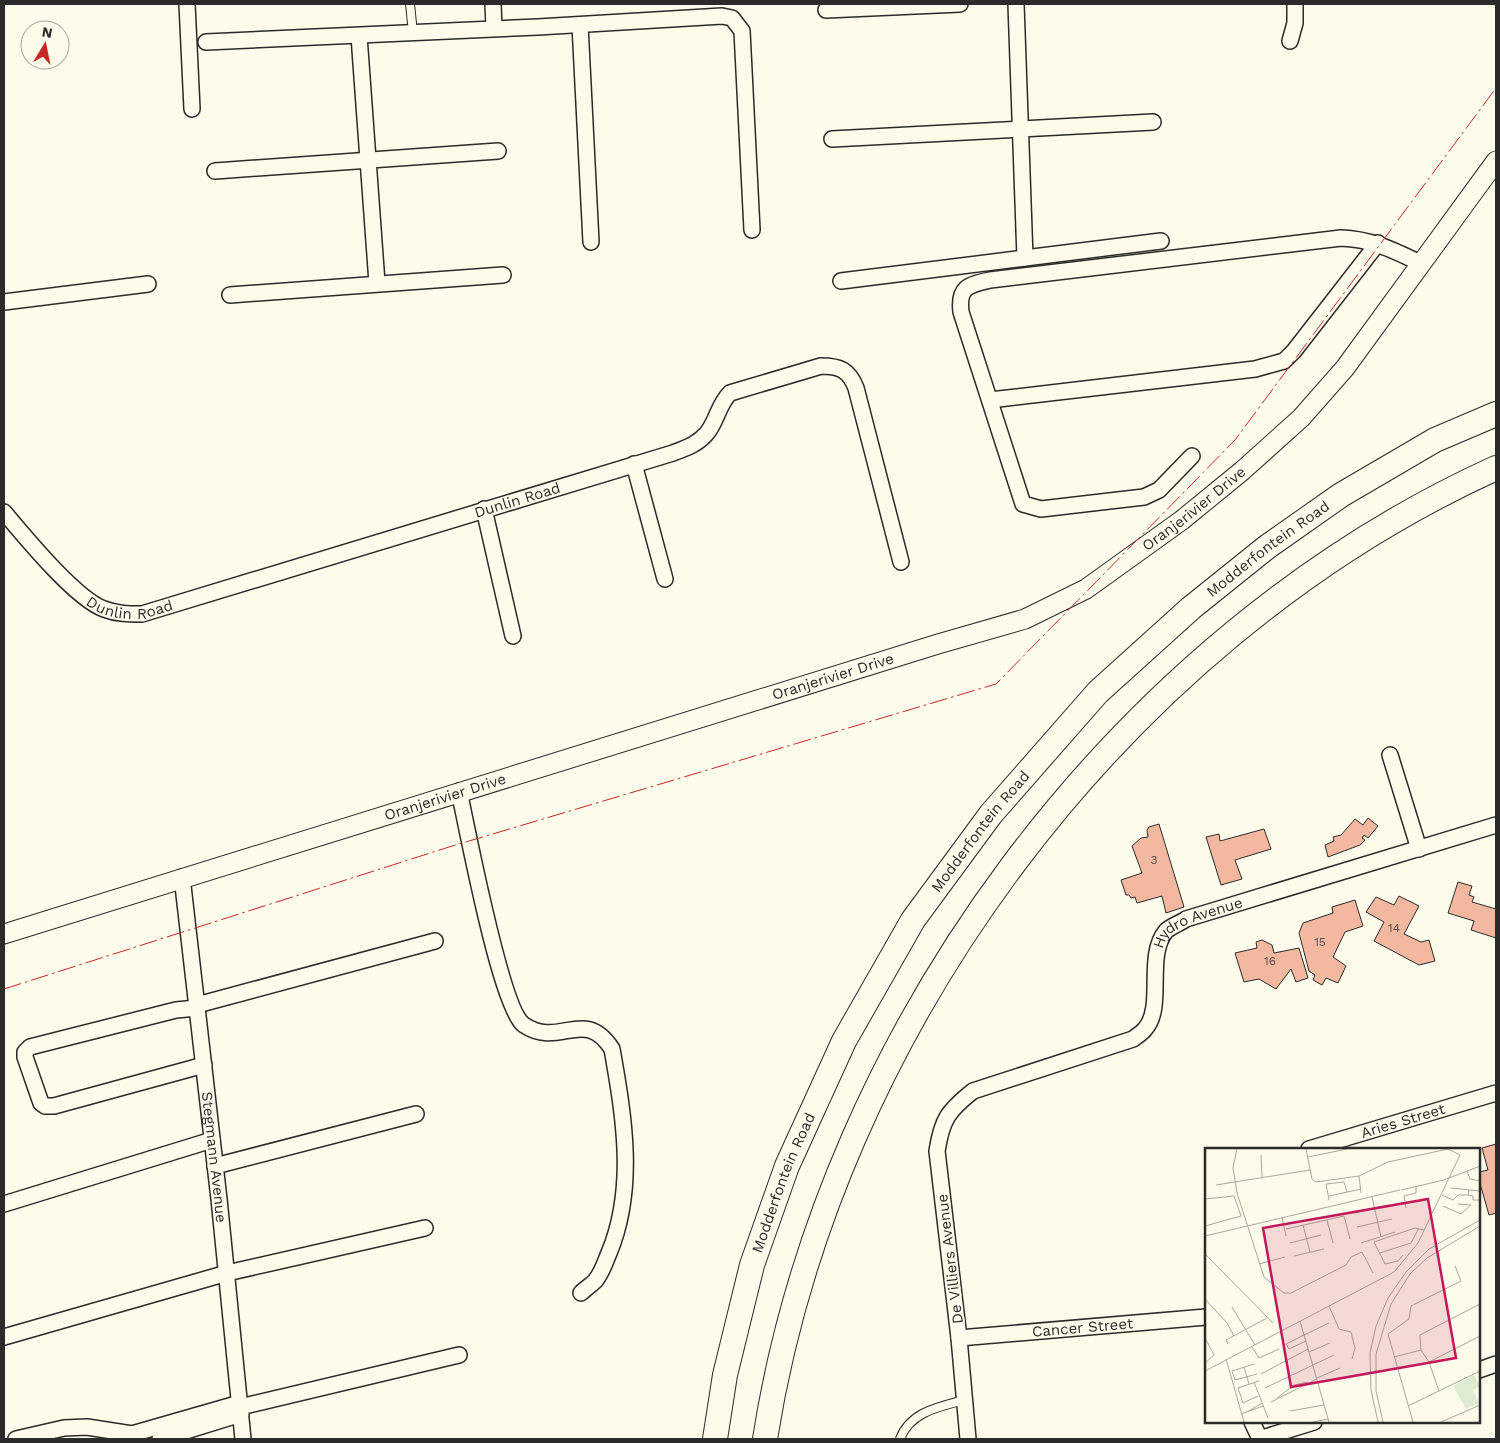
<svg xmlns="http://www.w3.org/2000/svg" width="1500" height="1443" font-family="'Work Sans',sans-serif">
<rect width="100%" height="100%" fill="#fdfbea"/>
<g fill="#f2b8a0" stroke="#2b2b2b">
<polygon points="1368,818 1378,826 1368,838 1364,835 1362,838 1365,840 1360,845 1328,857 1325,845 1334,841 1333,837 1341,835 1355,819 1363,825"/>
<polygon points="1159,824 1184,907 1166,913 1162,896 1137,903 1135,897 1131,898 1129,895 1126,895 1121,880 1142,873 1132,846 1141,838 1148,837 1147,830 1149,827"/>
<polygon points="1264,829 1271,849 1235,860 1242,879 1221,885 1206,837 1219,834 1220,841"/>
<polygon points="1458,882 1472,886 1469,895 1474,897 1472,902 1496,909 1496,938 1471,930 1474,921 1448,913"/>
<polygon points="1399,896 1419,906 1404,934 1421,942 1429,940 1435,961 1419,965 1374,941 1384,922 1366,912 1376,897 1394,905"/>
<polygon points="1355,900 1363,926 1345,932 1333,957 1346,966 1338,983 1326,978 1322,985 1313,980 1315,975 1309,971 1299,933 1303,923 1333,913 1332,907"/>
<polygon points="1262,940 1272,945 1274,953 1299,948 1308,978 1296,982 1291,969 1276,989 1259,979 1244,982 1235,953 1257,948 1256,942"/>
<polygon points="1496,1144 1496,1213 1489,1215 1479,1180 1479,1172 1488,1170 1482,1148"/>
</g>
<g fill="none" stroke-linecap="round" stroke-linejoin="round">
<g stroke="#2b2b2b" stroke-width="10">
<g id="service">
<polyline points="410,4 413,33"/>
<path d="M900,1439C910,1412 938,1407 964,1400"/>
</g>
</g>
<g stroke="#2b2b2b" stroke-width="18">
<g id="minor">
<polyline points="187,4 192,109"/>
<polyline points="493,4 494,28"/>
<polyline points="1016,4 1025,258"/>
<polyline points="826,10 960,4"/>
<polyline points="580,25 591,242"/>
<polyline points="359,36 377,283"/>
<polyline points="1290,41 1295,23 1295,4"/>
<polyline points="206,42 538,27 722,16 732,18 742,31 752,230"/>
<polyline points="832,139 1153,122"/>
<polyline points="215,171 498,151"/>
<polyline points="841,281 1161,241"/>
<polyline points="230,295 503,275"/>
<polyline points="4,302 148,284"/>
<polyline points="990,400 1255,369 1284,361 1294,351 1378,243"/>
<path d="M1192,456L1159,490L1144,497L1041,509L1023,504L961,312C958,287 968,285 990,280L1341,238C1371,239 1393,250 1420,263"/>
<polyline points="634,464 665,579"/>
<polyline points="484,509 513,636"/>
<path id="s1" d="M4,512C25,537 76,599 104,609C117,614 129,614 142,614L673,453C686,448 698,444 707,433C717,421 718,405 730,393L821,366C840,366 849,370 856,388L901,562"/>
<polyline points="1390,755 1419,849"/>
<path d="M459,791C467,827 501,1010 524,1025C560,1049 584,1006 612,1049C624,1117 636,1188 609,1253C605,1262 602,1273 595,1281C591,1285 585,1289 581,1293"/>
<path id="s2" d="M182,877L219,1199L243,1439"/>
<polyline points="197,1005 435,941"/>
<polyline points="197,1008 176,1010 30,1047 25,1052 25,1057 41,1103 45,1106 54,1106 204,1065"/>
<path id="s3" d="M1309,1149L1496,1093"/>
<polyline points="215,1166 416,1114"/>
<polyline points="4,1204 212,1140"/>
<polyline points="4,1337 227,1273 425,1228"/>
<path id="s4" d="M959,1338L1206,1317"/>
<polyline points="1479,1370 1496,1364"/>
<polyline points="240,1407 459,1355"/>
<polyline points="1252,1422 1260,1439"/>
<polyline points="16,1439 64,1428 87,1427 132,1434 240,1403"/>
<polyline points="160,1439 241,1414"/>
<path id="s5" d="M968,1439L959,1338L937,1151C942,1119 948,1111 973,1091L1133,1039C1137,1036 1142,1033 1145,1029C1165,1007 1145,956 1166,931C1171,926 1181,923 1186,919L1496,825"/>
<polyline points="1259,1439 1314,1422"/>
</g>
</g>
<g stroke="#2b2b2b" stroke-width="21">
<g id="tertiary">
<path id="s6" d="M4,934L938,644L1025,619L1086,589L1182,520L1242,471L1301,418L1345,368L1496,161"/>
</g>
</g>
<g stroke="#2b2b2b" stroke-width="26">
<g id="primary">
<path id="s7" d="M715,1439L725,1375L752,1265L787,1166L844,1041L913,920L991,814L1098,692L1191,608L1267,547L1341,495L1435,440L1496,414"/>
<path d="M765,1439C829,1031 1119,639 1496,468"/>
</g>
</g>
<use href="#service" stroke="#fdfbea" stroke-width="8"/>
<use href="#minor" stroke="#fdfbea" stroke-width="15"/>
<use href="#tertiary" stroke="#fdfbea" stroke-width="19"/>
<use href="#primary" stroke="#fdfbea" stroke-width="24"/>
<polyline stroke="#c62828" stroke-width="1" stroke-dasharray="18 4 2.5 4" stroke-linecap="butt" points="4,989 449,847 996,684 1235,440 1496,88"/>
</g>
<g text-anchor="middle" stroke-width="4" stroke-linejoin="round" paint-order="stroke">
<g font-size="12" fill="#5d4e48">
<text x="1154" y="864">3</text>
<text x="1394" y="932">14</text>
<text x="1320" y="946">15</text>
<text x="1270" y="965">16</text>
</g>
<g font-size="15" fill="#2b2b2b" stroke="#fdfbea">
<text dy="5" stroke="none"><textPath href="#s1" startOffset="571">Dunlin Road</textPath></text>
<text dy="5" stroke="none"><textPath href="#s6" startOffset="1271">Oranjerivier Drive</textPath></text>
<text dy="5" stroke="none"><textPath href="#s7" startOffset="1076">Modderfontein Road</textPath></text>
<text dy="5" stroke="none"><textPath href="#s1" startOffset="166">Dunlin Road</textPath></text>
<text dy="5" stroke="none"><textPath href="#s6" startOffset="868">Oranjerivier Drive</textPath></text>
<text dy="5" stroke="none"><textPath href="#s6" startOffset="462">Oranjerivier Drive</textPath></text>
<text dy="5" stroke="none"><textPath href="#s7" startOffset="671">Modderfontein Road</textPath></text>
<text dy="5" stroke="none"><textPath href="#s5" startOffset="680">Hydro Avenue</textPath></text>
<text dy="5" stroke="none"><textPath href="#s3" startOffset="98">Aries Street</textPath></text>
<text dy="5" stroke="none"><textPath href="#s2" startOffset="282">Stegmann Avenue</textPath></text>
<text dy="5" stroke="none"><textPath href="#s7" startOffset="266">Modderfontein Road</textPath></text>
<text transform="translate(950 1259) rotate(-97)" y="5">De Villiers Avenue</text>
<text dy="5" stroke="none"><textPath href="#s4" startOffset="124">Cancer Street</textPath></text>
</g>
</g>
<g transform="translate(1205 1148)">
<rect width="275" height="275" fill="#fdfbea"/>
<path d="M269,227L275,238L268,242L274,255L261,261L248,238Z" fill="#deebd1"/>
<path fill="none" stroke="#a9a89e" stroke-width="1" d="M32,1L28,20L32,45L59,129L79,145H86L141,117L146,109L157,104L168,125M56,7L57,29M103,9L142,1M262,23L265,31L275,33M154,28L156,45M121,36L139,34L142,44M121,36L124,52M11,37L105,22M246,40L275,43M196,42L239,32L275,18M264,42L263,47L268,48V52H275M237,47L248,52L253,47H263M124,48L156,41M167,49L176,89M0,51L29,48L36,68L0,78M238,58L256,66L266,57L253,56M201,60L199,48L211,45V38M149,65L184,57M77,69L81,88M122,72L128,95M98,77L105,104M152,79L187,71M81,81L139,68L145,91M0,88L195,42M85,95L116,87M156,95L190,84M175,105L206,95L214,80M0,106L68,175M198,107L193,113L180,116L169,94L210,80L219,82M89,108L119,101M54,116L80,109M0,151L22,175L29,188M124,158L134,181L146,184L150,200L147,211M27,159L50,197M95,173L124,274M99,187L81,196L84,201L101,193M99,187L124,175M0,190L9,207L0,215M23,196L21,192L62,170M47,199L54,210L74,201M104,204L125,195M189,209L216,202M21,211L39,274M224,214L275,188M49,216L27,223L30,232L52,226M39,219L44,236M0,223L189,124L213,95L255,7L243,1L183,14L154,28L111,34L107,31L101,1M56,226L103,201M112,230L135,220M49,234L63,270M60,240L129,207M234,243L224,214L216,202L215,187L275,156M53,248L38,255L33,240L54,233M72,250L89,237L103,234M66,254L112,231M203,258L275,223M85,263L119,257M42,264L57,255M36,266L58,258M108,274L123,271M173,274L166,242L165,205L171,178L183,150L201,124L224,101L275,72M178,274L171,243V206L186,156L205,126L222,110L275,78M208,274L183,186L204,171L206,158L256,133L250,118M236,274L275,257"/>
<path fill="#c2185b" fill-opacity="0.15" stroke="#c2185b" stroke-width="2.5" d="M223,51L251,210L86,239L58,80Z"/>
<rect width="275" height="275" fill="none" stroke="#2b2b2b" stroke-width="2.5"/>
</g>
<rect width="1500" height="1443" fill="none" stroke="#2b2b2b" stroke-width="10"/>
<g transform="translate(45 45) rotate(10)"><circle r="24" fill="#fdfbea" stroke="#a9a89e"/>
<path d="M0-4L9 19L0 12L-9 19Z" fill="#c62828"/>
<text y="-8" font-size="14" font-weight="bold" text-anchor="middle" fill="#2b2b2b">N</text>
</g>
</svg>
